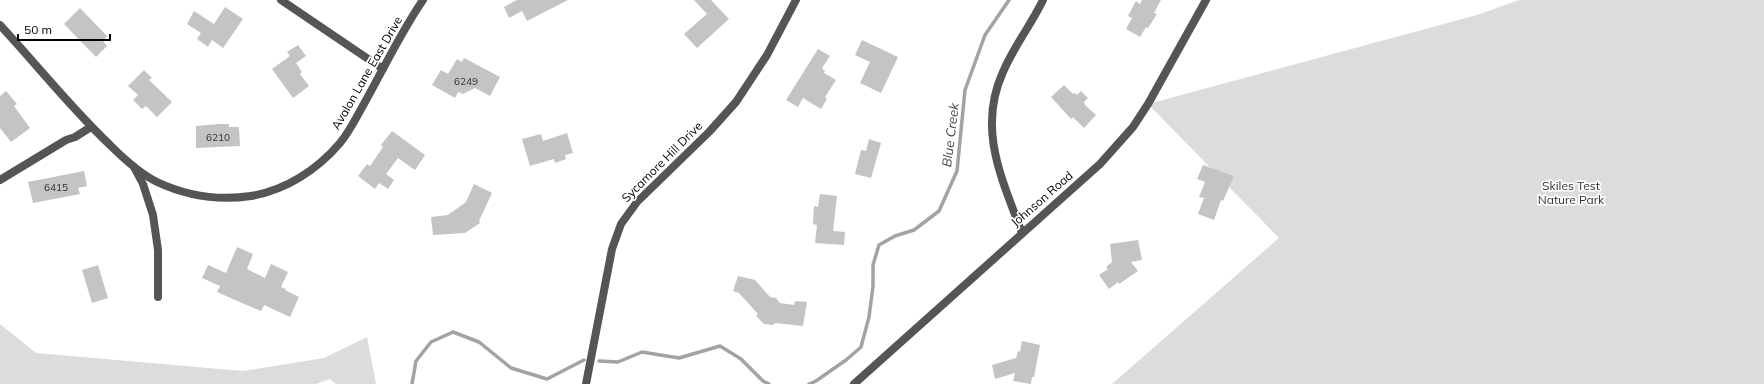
<svg xmlns="http://www.w3.org/2000/svg" width="1764" height="384" font-family="Mulish,sans-serif">
<rect width="100%" height="100%" fill="#fff"/>
<g fill="#dcdcdc">
<polygon points="1519,0 1764,0 1764,384 1112,384 1279,238 1148,104 1477,15"/>
<polygon points="0,324 36,353 243,371 324,358 367,337 376,384 336,384 330,379 316,384 0,384"/>
</g>
<g fill="none" stroke-linecap="round" stroke-linejoin="round">
<g stroke="#a3a3a3" stroke-width="3.5">
<polyline points="599,361 618,362 642,352 679,358 720,346 741,359 763,381 769,384"/>
<polyline points="412,384 416,361 431,342 453,332 479,342 511,368 547,379 584,360"/>
<polyline points="809,384 816,381 846,360 861,347 869,317 873,286 873,265 879,245 895,236 914,230 939,211 957,171 965,90 985,35 1009,0"/>
</g>
</g>
<g fill="#c4c4c4">
<polygon points="517,0 568,0 527,21 522,11 509,18 504,7"/>
<polygon points="694,0 711,0 729,19 697,48 684,34 707,14"/>
<polygon points="1142,0 1161,0 1154,13 1157,14 1148,28 1146,27 1140,37 1126,29 1132,18 1128,16 1136,1 1140,4"/>
<polygon points="225,7 243,19 223,48 212,40 208,47 197,39 201,33 187,24 194,11 214,24"/>
<polygon points="80,8 107,36 103,41 107,46 96,57 64,24"/>
<polygon points="862,40 898,57 881,93 860,83 870,62 855,55"/>
<polygon points="298,45 306,56 296,63 302,72 300,74 309,86 293,98 272,69 290,56 287,52"/>
<polygon points="818,49 830,56 822,68 825,71 824,73 836,80 825,97 827,99 821,109 803,98 798,107 786,100"/>
<polygon points="464,58 500,77 490,96 475,88 463,94 458,92 455,98 432,85 441,70 448,74 457,59 462,62"/>
<polygon points="144,70 152,78 149,80 172,102 157,117 146,106 142,109 133,100 138,95 128,86"/>
<polygon points="1064,85 1073,94 1075,93 1077,95 1081,91 1088,98 1084,102 1085,105 1096,115 1084,128 1073,117 1071,119 1051,97"/>
<polygon points="6,91 17,104 14,106 30,128 11,142 0,128 0,96"/>
<polygon points="218,124 229,124 229,127 239,127 240,146 196,148 196,126"/>
<polygon points="392,131 425,155 415,170 398,158 386,174 394,180 388,189 379,183 375,189 358,176 367,164 370,166 383,147 381,145"/>
<polygon points="567,133 573,153 565,155 566,159 555,163 554,159 530,166 522,139 541,134 543,141"/>
<polygon points="869,139 881,143 871,178 855,174 861,150 866,151"/>
<polygon points="1203,165 1234,176 1223,201 1221,200 1214,220 1198,214 1204,198 1199,197 1205,182 1197,179"/>
<polygon points="84,171 87,186 78,188 80,194 33,203 28,182"/>
<polygon points="474,184 492,193 479,221 480,223 465,233 433,235 431,217 448,215 466,202"/>
<polygon points="820,194 837,196 833,231 845,232 844,245 815,243 817,225 813,224 814,206 818,207"/>
<polygon points="1138,240 1142,260 1131,262 1138,271 1119,284 1118,282 1109,289 1099,275 1108,269 1106,267 1112,262 1110,244"/>
<polygon points="237,247 253,254 247,269 265,278 271,264 288,272 281,287 286,289 285,290 299,297 290,317 264,305 261,311 235,300 217,292 220,286 202,278 208,265 226,273"/>
<polygon points="98,265 108,298 92,303 82,270"/>
<polygon points="738,276 755,280 770,297 776,298 780,303 794,305 795,301 807,302 803,326 775,323 773,325 764,324 756,316 758,314 739,293 733,291"/>
<polygon points="1022,341 1040,345 1034,377 1032,377 1031,384 1013,381 1015,373 995,379 992,365 1016,358 1018,351 1020,352"/>
</g>
<g fill="none" stroke-linecap="round" stroke-linejoin="round">
<g stroke="#555" stroke-width="8">
<polyline points="281,0 383,69"/>
<path d="M0,25C37,65 71,108 110,145C124,159 139,173 157,182C187,196 218,201 251,196C286,190 317,170 340,143C350,131 357,116 365,102C384,68 401,32 423,0"/>
<polyline points="134,167 143,184 153,215 158,250 158,297"/>
<polyline points="0,180 66,140 75,137 91,127"/>
<path d="M1022,233C1002,179 977,129 1003,72C1014,46 1031,25 1043,0"/>
<polyline points="586,384 612,249 621,224 637,202 709,132 736,102 767,55 796,0"/>
<polyline points="854,384 1100,164 1133,127 1148,104 1206,0"/>
</g>
</g>
<g text-anchor="middle" stroke-width="3.5" stroke-linejoin="round" paint-order="stroke">
<g font-size="10" fill="#313131">
<text x="466" y="85">6249</text>
<text x="218" y="141">6210</text>
<text x="56" y="191">6415</text>
</g>
<g font-size="12" fill="#000" stroke="#fff">
<text transform="translate(367 73) rotate(-60)" y="4">Avalon Lane East Drive</text>
<text transform="translate(662 162) rotate(-45)" y="4">Sycamore Hill Drive</text>
<text transform="translate(1042 199) rotate(-41)" y="4">Johnson Road</text>
</g>
<g font-size="12" fill="#333" stroke="#fff">
<text x="1571" y="190">Skiles Test<tspan x="1571" dy="14">Nature Park</tspan></text>
</g>
<g font-size="13" font-style="italic" fill="#444" stroke="#fff">
<text transform="translate(950 135) rotate(-83)" y="5">Blue Creek</text>
</g>
</g>
<path d="M18 34v6h92v-6" fill="none" stroke="#000000" stroke-width="2"/>
<text x="24" y="34" font-size="12" fill="#000000" stroke="#ffffff" stroke-width="3" paint-order="stroke">50 m</text>
</svg>
